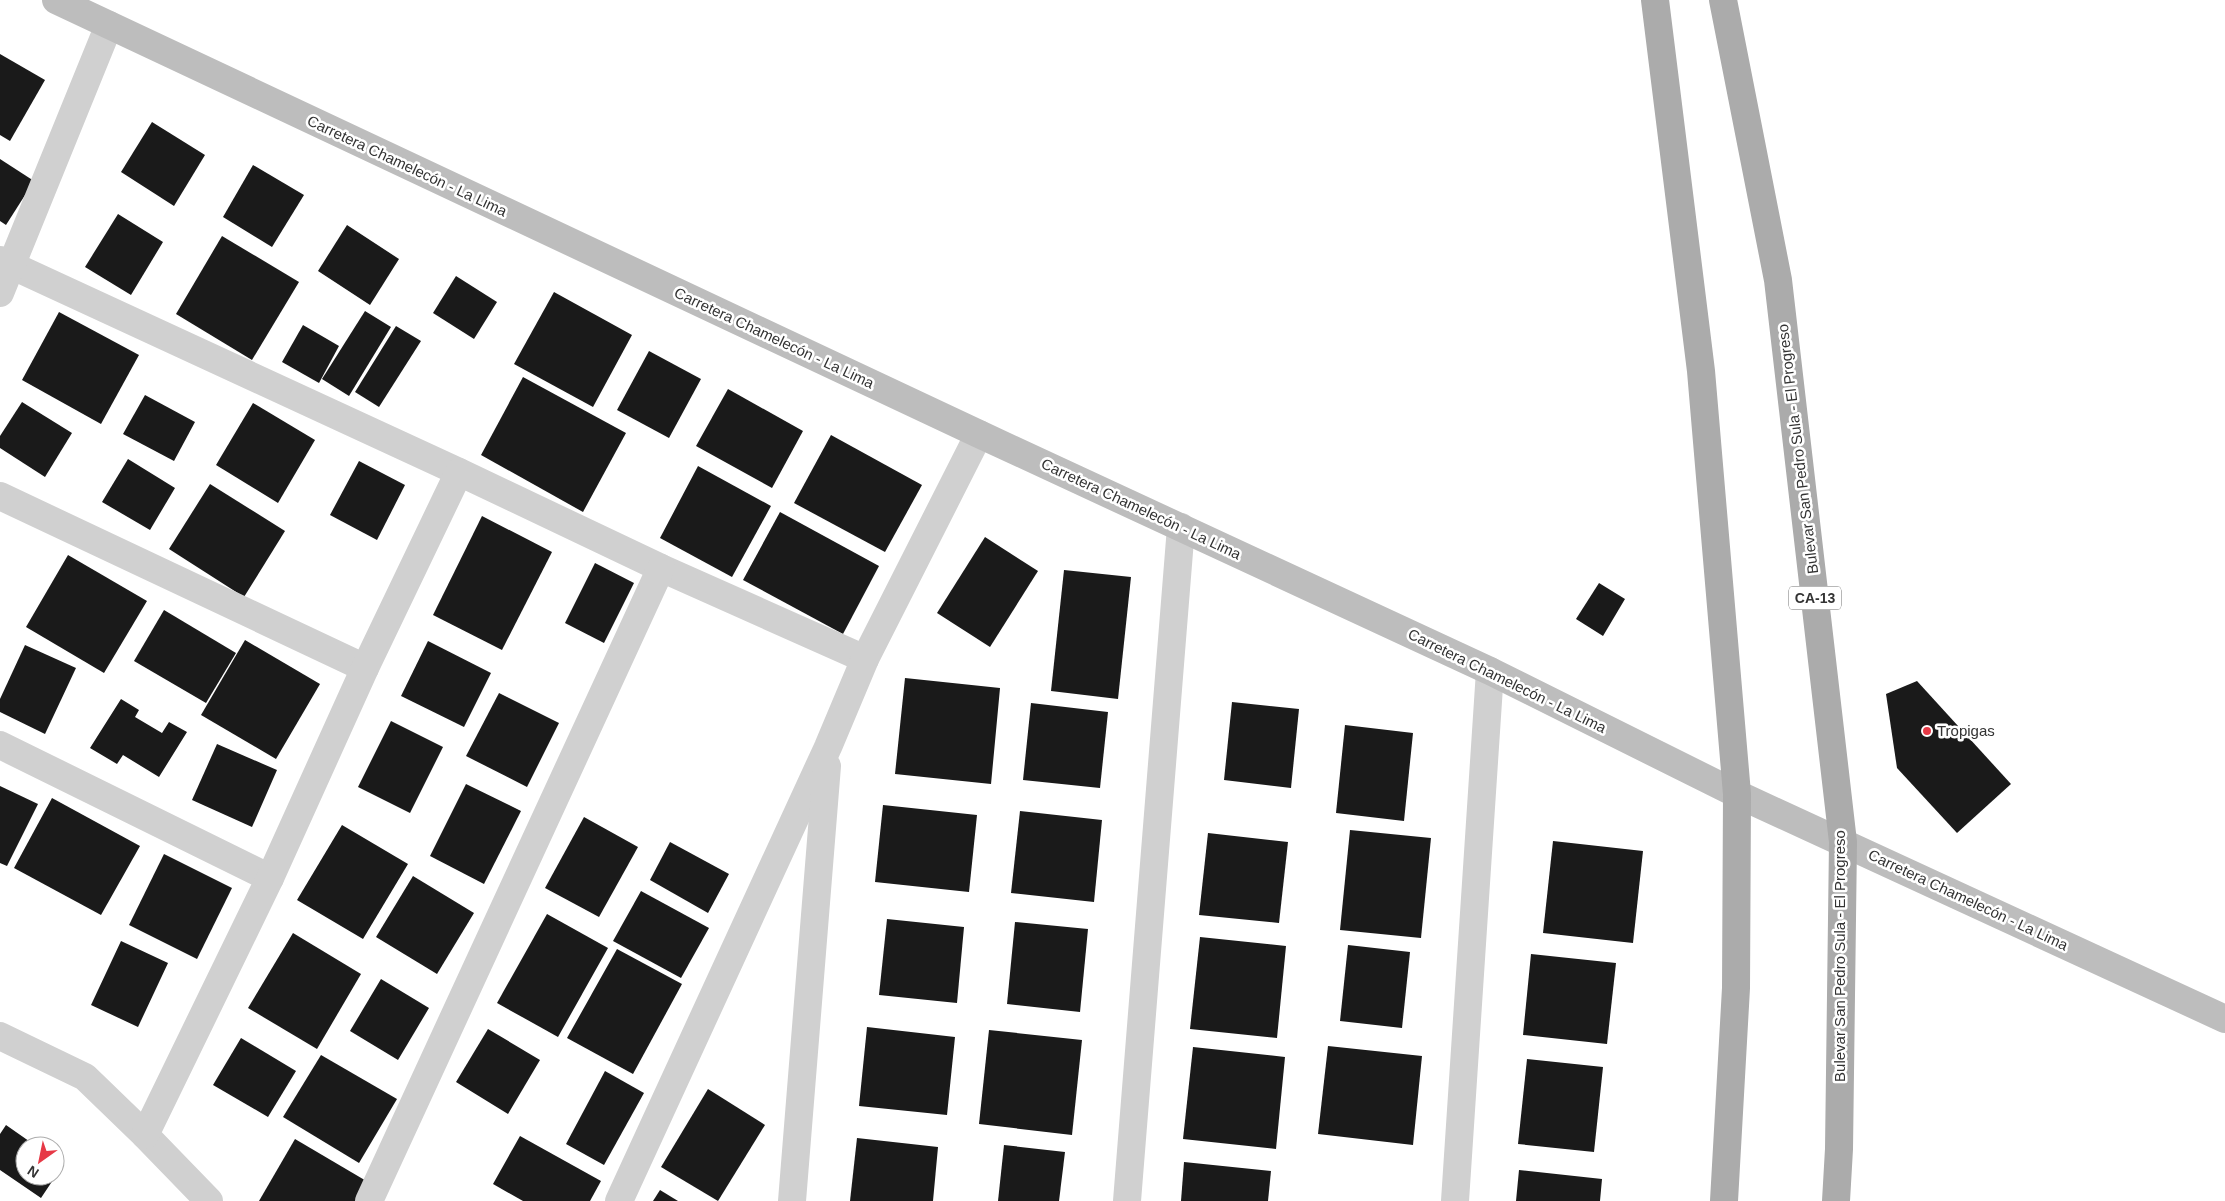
<svg xmlns="http://www.w3.org/2000/svg" width="2225" height="1201" font-family="Helvetica,sans-serif">
<rect width="100%" height="100%" fill="#fff"/>
<g fill="#1a1a1a">
<polygon points="0,54 45,80 10,141 0,135"/>
<polygon points="152,122 205,155 174,206 121,172"/>
<polygon points="0,159 34,181 6,225 0,221"/>
<polygon points="253,165 304,195 272,247 223,217"/>
<polygon points="118,214 163,242 131,295 85,267"/>
<polygon points="347,225 399,259 370,305 318,271"/>
<polygon points="222,236 299,282 252,360 176,314"/>
<polygon points="456,276 497,302 474,339 433,313"/>
<polygon points="554,292 632,335 593,407 514,364"/>
<polygon points="365,311 391,327 349,396 322,379"/>
<polygon points="59,312 139,355 101,424 22,380"/>
<polygon points="303,325 339,346 319,383 282,362"/>
<polygon points="396,326 421,341 379,407 355,392"/>
<polygon points="649,351 701,379 669,438 617,410"/>
<polygon points="523,377 626,433 583,512 481,455"/>
<polygon points="728,389 803,431 772,488 696,446"/>
<polygon points="145,395 195,422 174,461 123,434"/>
<polygon points="22,402 72,433 45,477 0,448 0,436"/>
<polygon points="253,403 315,440 278,503 216,465"/>
<polygon points="831,435 922,485 885,552 794,503"/>
<polygon points="128,459 175,488 150,530 102,502"/>
<polygon points="359,461 405,485 377,540 330,515"/>
<polygon points="698,466 771,506 732,577 660,538"/>
<polygon points="210,484 285,531 244,597 169,549"/>
<polygon points="780,512 879,566 843,634 743,580"/>
<polygon points="482,516 552,552 502,650 433,615"/>
<polygon points="985,537 1038,571 990,647 937,613"/>
<polygon points="68,555 147,601 104,673 26,627"/>
<polygon points="595,563 634,583 604,643 565,623"/>
<polygon points="1064,570 1131,577 1118,699 1051,691"/>
<polygon points="1599,583 1625,599 1603,636 1576,619"/>
<polygon points="164,610 236,653 206,703 134,661"/>
<polygon points="245,640 320,684 276,759 201,715"/>
<polygon points="428,641 491,673 464,727 401,696"/>
<polygon points="25,645 76,668 45,734 0,712 0,699"/>
<polygon points="905,678 1000,688 991,784 895,774"/>
<polygon points="1917,681 2011,784 1957,833 1897,768 1886,694"/>
<polygon points="499,693 559,723 527,787 466,756"/>
<polygon points="121,699 139,710 135,717 162,733 169,722 187,732 159,777 123,755 117,764 90,748"/>
<polygon points="1232,702 1299,709 1291,788 1224,780"/>
<polygon points="1031,703 1108,712 1100,788 1023,780"/>
<polygon points="391,721 443,747 410,813 358,787"/>
<polygon points="1345,725 1413,733 1404,821 1336,813"/>
<polygon points="217,744 277,770 252,827 192,800"/>
<polygon points="466,784 521,811 484,884 430,856"/>
<polygon points="0,786 38,804 7,866 0,863"/>
<polygon points="52,798 140,846 101,915 14,868"/>
<polygon points="883,805 977,815 969,892 875,882"/>
<polygon points="1020,811 1102,820 1094,902 1011,893"/>
<polygon points="584,817 638,847 599,917 545,888"/>
<polygon points="342,825 408,864 363,939 297,900"/>
<polygon points="1350,830 1431,838 1421,938 1340,930"/>
<polygon points="1208,833 1288,842 1279,923 1199,915"/>
<polygon points="1553,841 1643,851 1633,943 1543,933"/>
<polygon points="670,842 729,874 708,913 650,880"/>
<polygon points="164,854 232,888 197,959 129,925"/>
<polygon points="413,876 474,913 437,974 376,937"/>
<polygon points="641,891 709,928 681,978 613,941"/>
<polygon points="547,914 608,948 558,1037 497,1003"/>
<polygon points="887,919 964,927 957,1003 879,995"/>
<polygon points="1015,922 1088,929 1080,1012 1007,1004"/>
<polygon points="293,933 361,974 317,1049 248,1008"/>
<polygon points="1200,937 1286,946 1277,1038 1190,1029"/>
<polygon points="121,941 168,963 138,1027 91,1005"/>
<polygon points="1348,945 1410,952 1402,1028 1340,1021"/>
<polygon points="617,949 682,984 633,1074 567,1038"/>
<polygon points="1531,954 1616,963 1607,1044 1523,1035"/>
<polygon points="381,979 429,1008 398,1060 350,1031"/>
<polygon points="867,1027 955,1037 947,1115 859,1106"/>
<polygon points="488,1029 540,1060 508,1114 456,1082"/>
<polygon points="989,1030 1082,1040 1072,1135 979,1124"/>
<polygon points="241,1038 296,1071 268,1117 213,1085"/>
<polygon points="1328,1046 1422,1056 1413,1145 1318,1134"/>
<polygon points="1193,1047 1285,1057 1276,1149 1183,1139"/>
<polygon points="321,1055 397,1099 359,1163 283,1117"/>
<polygon points="1527,1059 1603,1067 1594,1152 1518,1144"/>
<polygon points="605,1071 644,1093 604,1165 566,1144"/>
<polygon points="708,1089 765,1125 718,1201 661,1167"/>
<polygon points="6,1125 36,1146 25,1146 25,1176 55,1176 55,1159 63,1165 41,1198 0,1170 0,1134"/>
<polygon points="520,1136 601,1181 590,1201 523,1201 493,1184"/>
<polygon points="857,1138 938,1147 933,1201 850,1201"/>
<polygon points="295,1139 368,1182 357,1201 259,1201"/>
<polygon points="1004,1145 1065,1152 1059,1201 998,1201"/>
<polygon points="1184,1162 1271,1171 1268,1201 1181,1201"/>
<polygon points="1519,1170 1602,1179 1600,1201 1516,1201"/>
<polygon points="660,1190 678,1201 653,1201"/>
</g>
<g fill="none" stroke-linecap="round" stroke-linejoin="round">
<g stroke="#d0d0d0" stroke-width="28">
<polyline points="0,260 459,472 661,568 865,659"/>
<polyline points="0,293 109,25"/>
<polyline points="0,496 365,668"/>
<polyline points="0,745 270,878"/>
<polyline points="0,1036 85,1077 145,1135 209,1201"/>
<polyline points="145,1135 270,878 365,668 459,472"/>
<polyline points="369,1201 661,568"/>
<polyline points="619,1201 828,747 865,659 979,434"/>
<polyline points="792,1201 827,766"/>
<polyline points="1127,1201 1181,527"/>
<polyline points="1455,1201 1490,671"/>
</g>
<polyline stroke="#bdbdbd" stroke-width="28" points="56,0 979,434 1490,671 1737,794 2225,1019"/>
<g stroke="#ababab" stroke-width="28">
<polyline points="1655,0 1701,371 1737,794 1736,988 1724,1201"/>
<polyline points="1723,0 1778,280 1843,842 1839,1149 1836,1201"/>
</g>
</g>
<circle fill="#e63946" stroke="#fff" stroke-width="2" cx="1927" cy="731" r="5"/>
<g text-anchor="middle" stroke-width="5" stroke-linejoin="round" paint-order="stroke">
<rect fill="#fff" stroke="#707070" stroke-width="1" x="1789" y="586.5" width="52" height="23" rx="4"/>
<g font-size="14" font-weight="bold" fill="#333">
<text x="1815" y="603">CA-13</text>
</g>
<g font-size="15" fill="#333" stroke="#fff">
<text transform="translate(407 166) rotate(25)" y="5">Carretera Chamelecón - La Lima</text>
<text transform="translate(774 338) rotate(25)" y="5">Carretera Chamelecón - La Lima</text>
<text transform="translate(1798 449) rotate(-97)" y="5">Bulevar San Pedro Sula - El Progreso</text>
<text transform="translate(1141 509) rotate(25)" y="5">Carretera Chamelecón - La Lima</text>
<text transform="translate(1507 681) rotate(26)" y="5">Carretera Chamelecón - La Lima</text>
<text transform="translate(1968 900) rotate(25)" y="5">Carretera Chamelecón - La Lima</text>
<text transform="translate(1840 956) rotate(-90)" y="5">Bulevar San Pedro Sula - El Progreso</text>
</g>
<g font-size="15" fill="#333" stroke="#fff" text-anchor="start">
<text x="1937" y="736">Tropigas</text>
</g>
</g>
<g transform="translate(40 1161) rotate(213)"><circle r="24" fill="#ffffff" stroke="#adadad"/>
<path d="M0-4L9 19L0 12L-9 19Z" fill="#e63946"/>
<text y="-8" font-size="14" font-weight="bold" text-anchor="middle" fill="#333333">N</text>
</g>
</svg>
